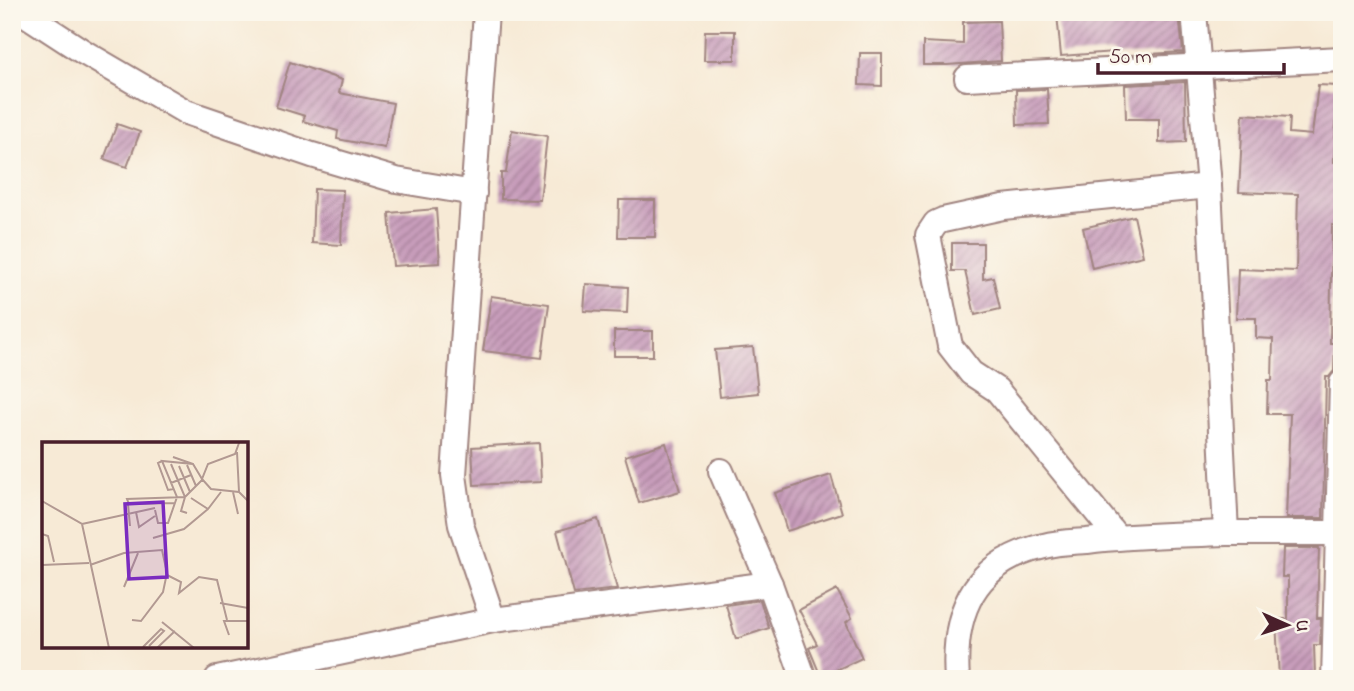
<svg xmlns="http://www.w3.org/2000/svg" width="1354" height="691" font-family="'Indie Flower',sans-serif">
<defs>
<pattern id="building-hatch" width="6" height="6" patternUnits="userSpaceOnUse" patternTransform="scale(1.75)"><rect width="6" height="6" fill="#c89dbb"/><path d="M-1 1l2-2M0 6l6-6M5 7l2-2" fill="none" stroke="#a47f98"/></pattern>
</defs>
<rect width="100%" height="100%" fill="#fbf7ec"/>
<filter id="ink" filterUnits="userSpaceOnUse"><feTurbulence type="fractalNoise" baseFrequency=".0143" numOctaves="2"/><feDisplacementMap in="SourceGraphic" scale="14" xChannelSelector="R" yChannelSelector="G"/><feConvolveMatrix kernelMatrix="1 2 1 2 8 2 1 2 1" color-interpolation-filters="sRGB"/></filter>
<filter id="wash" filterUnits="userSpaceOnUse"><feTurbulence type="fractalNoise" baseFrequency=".00686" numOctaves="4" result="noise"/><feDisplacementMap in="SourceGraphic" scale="28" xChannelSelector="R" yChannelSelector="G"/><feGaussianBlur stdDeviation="1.57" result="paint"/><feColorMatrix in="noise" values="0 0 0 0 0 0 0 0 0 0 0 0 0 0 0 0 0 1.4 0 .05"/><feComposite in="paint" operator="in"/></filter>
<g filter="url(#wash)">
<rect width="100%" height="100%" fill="#f7ead6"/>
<g id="blocks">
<g fill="url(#building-hatch)">
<polygon points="1071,12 1179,14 1183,52 1114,56 1114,52 1061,56 1057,14"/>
<polygon points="999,21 1001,61 947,65 923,65 923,42 963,44 963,22"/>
<polygon points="705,31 735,31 735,60 704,60"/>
<polygon points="860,53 882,53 882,86 859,85"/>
<polygon points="290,62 342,80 339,93 393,103 385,148 337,139 338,131 303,121 305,116 276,107"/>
<polygon points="1185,82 1186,142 1159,143 1159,119 1126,119 1125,85"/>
<polygon points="1318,85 1338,86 1334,162 1342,162 1342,226 1332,225 1330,343 1335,343 1334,371 1329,377 1326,377 1323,518 1286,518 1290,414 1267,414 1268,380 1272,380 1273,339 1256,338 1256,318 1236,318 1238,269 1296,271 1298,194 1239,192 1243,114 1290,117 1289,133 1312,135"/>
<polygon points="1047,89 1049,124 1017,125 1016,90"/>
<polygon points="117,124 140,132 127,167 104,159"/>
<polygon points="512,130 547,136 540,200 501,199 501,173 506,173"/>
<polygon points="314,189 343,190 341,245 312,243"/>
<polygon points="619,200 655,200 655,237 618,237"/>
<polygon points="436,209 440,263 393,266 389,213"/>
<polygon points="1134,216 1143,256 1092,268 1083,228"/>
<polygon points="952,243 983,243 983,279 993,277 1000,309 975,315 965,271 952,271"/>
<polygon points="586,284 628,287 627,313 584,311"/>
<polygon points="491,296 549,304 542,358 483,351"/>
<rect x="614" y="331" width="39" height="25"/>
<polygon points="753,347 758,393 720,397 715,350"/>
<polygon points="539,443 541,482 474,485 472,447"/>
<polygon points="666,443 680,491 639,503 625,456"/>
<polygon points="831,475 842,513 787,531 775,493"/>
<polygon points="598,519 617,589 574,594 557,531"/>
<polygon points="1283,548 1319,548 1317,618 1321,618 1320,645 1314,645 1315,675 1309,675 1309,679 1279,679 1276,619 1288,619 1288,577 1282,577"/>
<polygon points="837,590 852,618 846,622 862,658 821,677 809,648 817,644 799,610"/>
<polygon points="760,600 769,628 736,639 726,605"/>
</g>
</g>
</g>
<g filter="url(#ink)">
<use href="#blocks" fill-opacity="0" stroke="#a08480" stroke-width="2"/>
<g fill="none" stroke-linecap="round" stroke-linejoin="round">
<g stroke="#a08480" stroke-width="28">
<g id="street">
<polyline points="22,12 85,53 186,112 312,155 396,180 474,193"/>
<polyline points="1194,12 1209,186 1226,533 1342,533"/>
<polyline points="967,78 1342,59"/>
<polyline points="721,471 770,584 804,679"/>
<polyline points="1117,537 997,390 971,373 950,346 928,235 936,223 943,220 1003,207 1209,186"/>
<polyline points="493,620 770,584"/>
<polyline points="217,679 493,620 461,525 454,475 486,12"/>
<path d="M957,679C952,611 974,562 1044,546C1058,542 1073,542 1087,541C1133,535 1180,535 1226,533"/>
<polyline points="1334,679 1342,383"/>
</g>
</g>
<use href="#street" stroke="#fff" stroke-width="24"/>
</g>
</g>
<g transform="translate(42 442)">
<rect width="206" height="206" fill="#f7ead6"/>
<path fill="none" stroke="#b29992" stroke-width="2" d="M197,1L193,12L166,22L160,37L169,47L197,50L206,59M195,10L197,50M131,15L151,22M120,19L116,21L126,48L132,47M129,22L143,55L139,69L145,71M145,23L154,44M137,24L148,50M129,41L149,33M191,50L196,72M149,56L166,67L179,50M0,59L40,82L67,206M133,61L87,62L85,57L143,55L160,38M86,62L88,84M113,68L116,81H126L135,55L120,19L151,22L160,37M94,70L97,85L113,74M40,82L113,66M0,92L6,94L12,120M111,96L142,87L166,67M0,123L47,121M48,123L82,111L120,108L125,131L121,150L99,179L90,178M125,133L139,140L137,151L157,135L175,138L185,178M82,145L96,111M178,161L206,166M120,180L152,206M187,193L182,179H206M101,205L119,187L122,189L107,204M115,206L133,189"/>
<path fill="#7b2cbf" fill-opacity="0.15" stroke="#7b2cbf" stroke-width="3.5" d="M121,60L125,135L87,137L83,62Z"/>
<rect width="206" height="206" fill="none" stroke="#4a1f2b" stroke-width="3.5"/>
</g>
<rect width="1354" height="691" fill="none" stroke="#fbf7ec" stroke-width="42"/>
<g transform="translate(1287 625) rotate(93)" stroke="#fbf7ec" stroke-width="5" paint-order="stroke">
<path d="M0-5L12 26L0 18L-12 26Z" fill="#4a1f2b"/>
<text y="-10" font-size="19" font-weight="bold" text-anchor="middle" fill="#4a1f2b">U</text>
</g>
<path d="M1098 63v10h186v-10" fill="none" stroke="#4a1f2b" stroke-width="3.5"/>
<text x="1109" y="63" font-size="21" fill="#4a1f2b" stroke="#fbf7ec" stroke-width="5" paint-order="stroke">50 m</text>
</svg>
